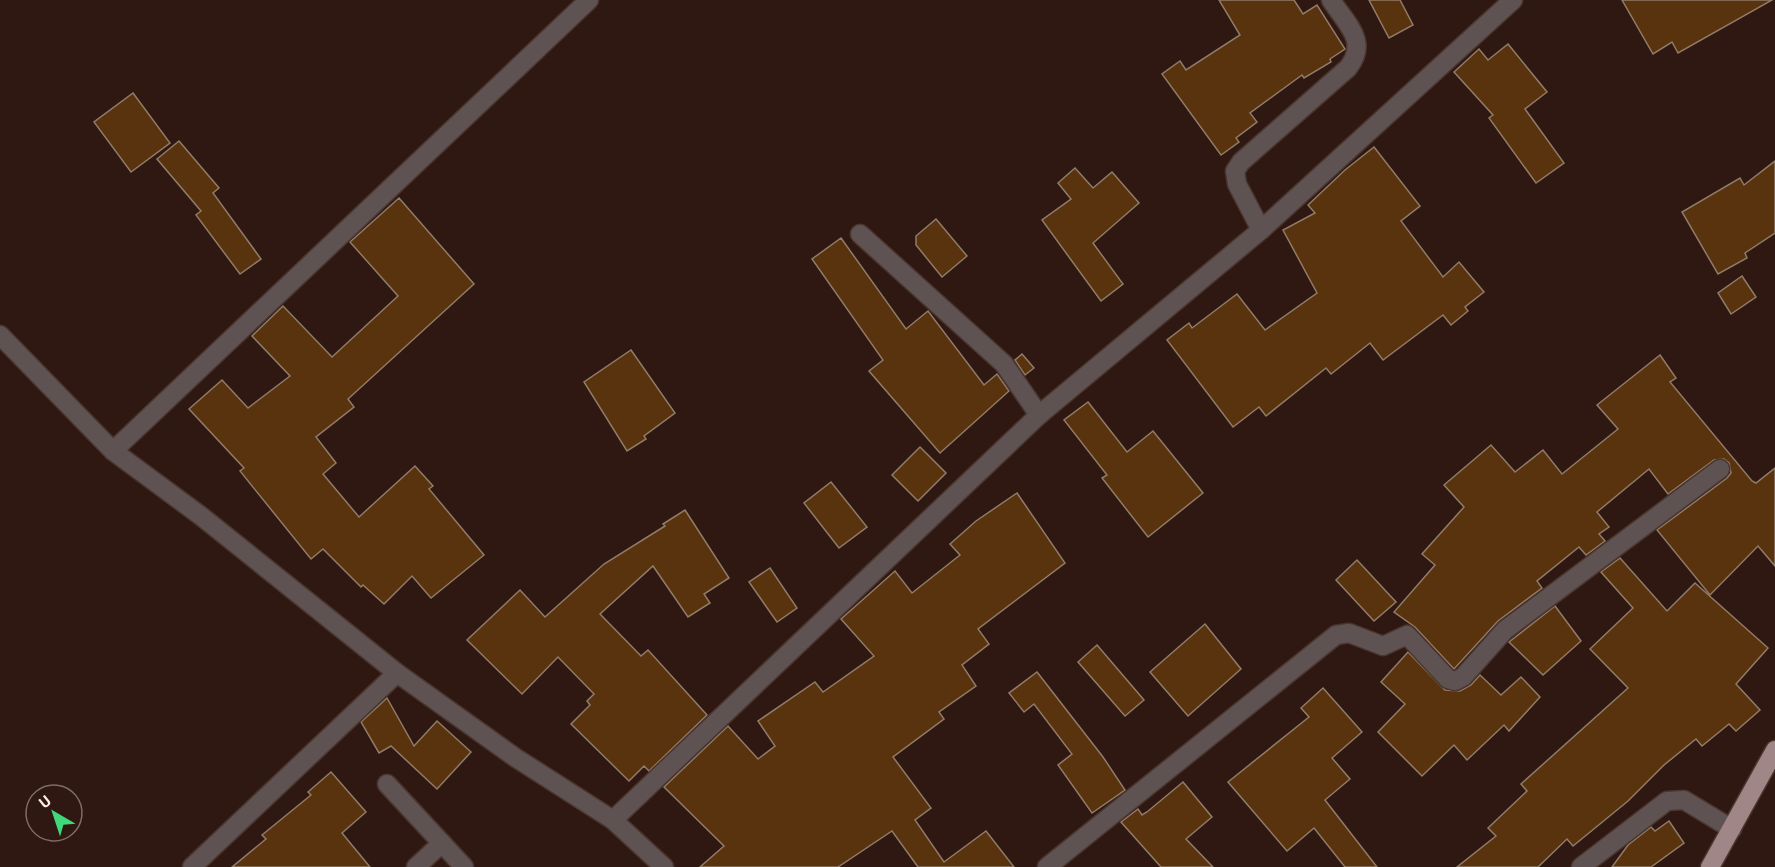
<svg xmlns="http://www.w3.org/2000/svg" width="1775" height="867" font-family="'Titillium Web',sans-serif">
<rect width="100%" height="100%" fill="#2e1811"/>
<g fill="#58330d" stroke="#917b69" stroke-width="1.5">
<polygon points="1219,0 1294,0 1303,14 1317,5 1345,49 1330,59 1331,62 1304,78 1302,75 1250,113 1257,122 1236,138 1239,142 1221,155 1162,74 1180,61 1186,70 1240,35"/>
<polygon points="1369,0 1400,0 1413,25 1389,38"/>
<polygon points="1622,0 1772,0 1678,53 1672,42 1653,54"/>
<polygon points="1508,44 1547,92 1525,109 1564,163 1536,183 1489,118 1493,115 1454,72 1479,49 1488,60"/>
<polygon points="133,93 170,143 131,172 94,122"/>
<polygon points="179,141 219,188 213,193 261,259 240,274 196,215 201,211 157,159"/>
<polygon points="1374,147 1420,206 1401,221 1443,277 1459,262 1484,292 1465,307 1468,311 1451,325 1443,315 1383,360 1370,343 1331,374 1326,368 1266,416 1259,407 1233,427 1167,340 1189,323 1192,328 1237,294 1265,330 1317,293 1283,230 1315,213 1308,205 1345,170"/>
<polygon points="1775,161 1775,233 1745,253 1747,258 1718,274 1682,212 1740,178 1744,185"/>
<polygon points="1075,168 1093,188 1112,172 1139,203 1093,243 1123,284 1101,301 1042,220 1071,199 1058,183"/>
<polygon points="399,198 474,284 348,399 354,407 316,437 336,463 323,474 359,517 415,466 433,486 429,489 484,555 431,598 412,576 384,604 363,585 361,587 323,549 311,559 240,471 244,468 189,409 222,380 248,408 290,376 252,336 283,306 332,357 398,296 350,242"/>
<polygon points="936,219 967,256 942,277 916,245 916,236"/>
<polygon points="841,238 906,329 928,311 984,385 997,374 1009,391 940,453 869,371 883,360 812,259"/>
<polygon points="1742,276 1756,297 1731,314 1718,293"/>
<polygon points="631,350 675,413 644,436 646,439 627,451 584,382"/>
<polygon points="1022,354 1034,368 1025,375 1015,360"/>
<polygon points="1660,355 1676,378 1670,382 1752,481 1756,483 1775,468 1775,566 1758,546 1710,595 1657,530 1727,478 1731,473 1729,463 1724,459 1714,460 1668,494 1649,469 1597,512 1609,527 1599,534 1605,541 1586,555 1579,547 1537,581 1542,588 1498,621 1454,669 1415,627 1394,612 1435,565 1422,554 1464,507 1444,485 1491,445 1515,472 1543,450 1562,474 1618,429 1597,405"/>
<polygon points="1088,402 1127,452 1153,431 1203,493 1148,537 1102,478 1107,475 1064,420"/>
<polygon points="920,447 946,473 918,501 892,475"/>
<polygon points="831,482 867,527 839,548 804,503"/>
<polygon points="1017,493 1065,563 978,629 989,644 962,665 976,686 939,712 944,719 893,757 931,808 915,820 944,862 986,831 1014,867 918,867 892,831 838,867 700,867 724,846 664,787 728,726 758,759 775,746 758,721 815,682 823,692 874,656 841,619 895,571 912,593 960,555 950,544 976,521"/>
<polygon points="685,510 729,578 704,594 710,603 688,617 653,566 600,614 641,656 648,650 707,715 649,771 644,766 629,781 571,724 590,705 587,701 594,694 558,657 522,694 467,640 520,590 545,617 604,564 665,526 663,524"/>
<polygon points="1620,558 1667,611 1695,583 1768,648 1736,684 1760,710 1736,731 1729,724 1702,746 1696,739 1664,765 1628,801 1573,846 1567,839 1538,867 1457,867 1496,836 1488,828 1527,791 1521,784 1628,688 1590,649 1633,608 1601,572"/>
<polygon points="1357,560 1396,602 1374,621 1336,580"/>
<polygon points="770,568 797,608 777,622 749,582"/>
<polygon points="1555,606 1581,641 1543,675 1509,642"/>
<polygon points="1205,624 1241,669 1188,716 1150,672"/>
<polygon points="1097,645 1144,700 1125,716 1078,662"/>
<polygon points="1408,652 1445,690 1460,691 1471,685 1480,675 1501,695 1521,677 1540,697 1509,731 1504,725 1467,760 1454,745 1422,776 1378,732 1405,704 1381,682"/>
<polygon points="1037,672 1103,757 1125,790 1092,813 1058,765 1072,754 1034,704 1024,712 1009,693"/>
<polygon points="1323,688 1362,732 1332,758 1350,779 1325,800 1377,867 1345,867 1314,828 1287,851 1228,782 1309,717 1301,708"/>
<polygon points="387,698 414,746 437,721 471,752 437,789 391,746 379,753 361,722"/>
<polygon points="331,772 366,812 342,833 370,867 232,867 266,839 262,835 311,795 308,792"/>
<polygon points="1183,782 1212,817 1186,839 1213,867 1161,867 1121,822 1138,809 1142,815 1147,812"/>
<polygon points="1669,821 1684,843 1651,867 1612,867 1628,845 1651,827 1655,831"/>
</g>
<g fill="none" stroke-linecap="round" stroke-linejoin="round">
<g stroke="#4b362f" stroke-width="21">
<g id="minor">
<path d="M1261,230L1237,184L1235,171L1241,162L1348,68C1369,41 1347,25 1331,0"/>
<polyline points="860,234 1004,364 1039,415"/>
<polyline points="0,335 113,451 201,516 397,673 516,758 613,820 664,867"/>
<polyline points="113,451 589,0"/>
<polyline points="387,784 464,867"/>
<polyline points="613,820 1039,415 1261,230 1513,0"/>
<polyline points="192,867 397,673"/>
<polyline points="416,867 442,843"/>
<polyline points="1047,867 1336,635 1349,633 1383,646 1407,635 1448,679 1455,681 1463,677 1505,630 1720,469"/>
<polyline points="1581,867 1667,801 1684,800 1732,829"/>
</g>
</g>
<g stroke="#4b362f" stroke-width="21">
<polyline id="major" points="1710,867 1775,750"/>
</g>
<use href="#minor" stroke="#5f5252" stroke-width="18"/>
<use href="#major" stroke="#a08686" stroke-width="18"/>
</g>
<g transform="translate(54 813) rotate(321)"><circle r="28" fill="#2e1811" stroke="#806c66" stroke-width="1.5"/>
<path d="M0-4.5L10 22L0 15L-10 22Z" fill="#41d77c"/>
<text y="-9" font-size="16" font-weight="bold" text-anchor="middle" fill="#fcebe6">U</text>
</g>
</svg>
